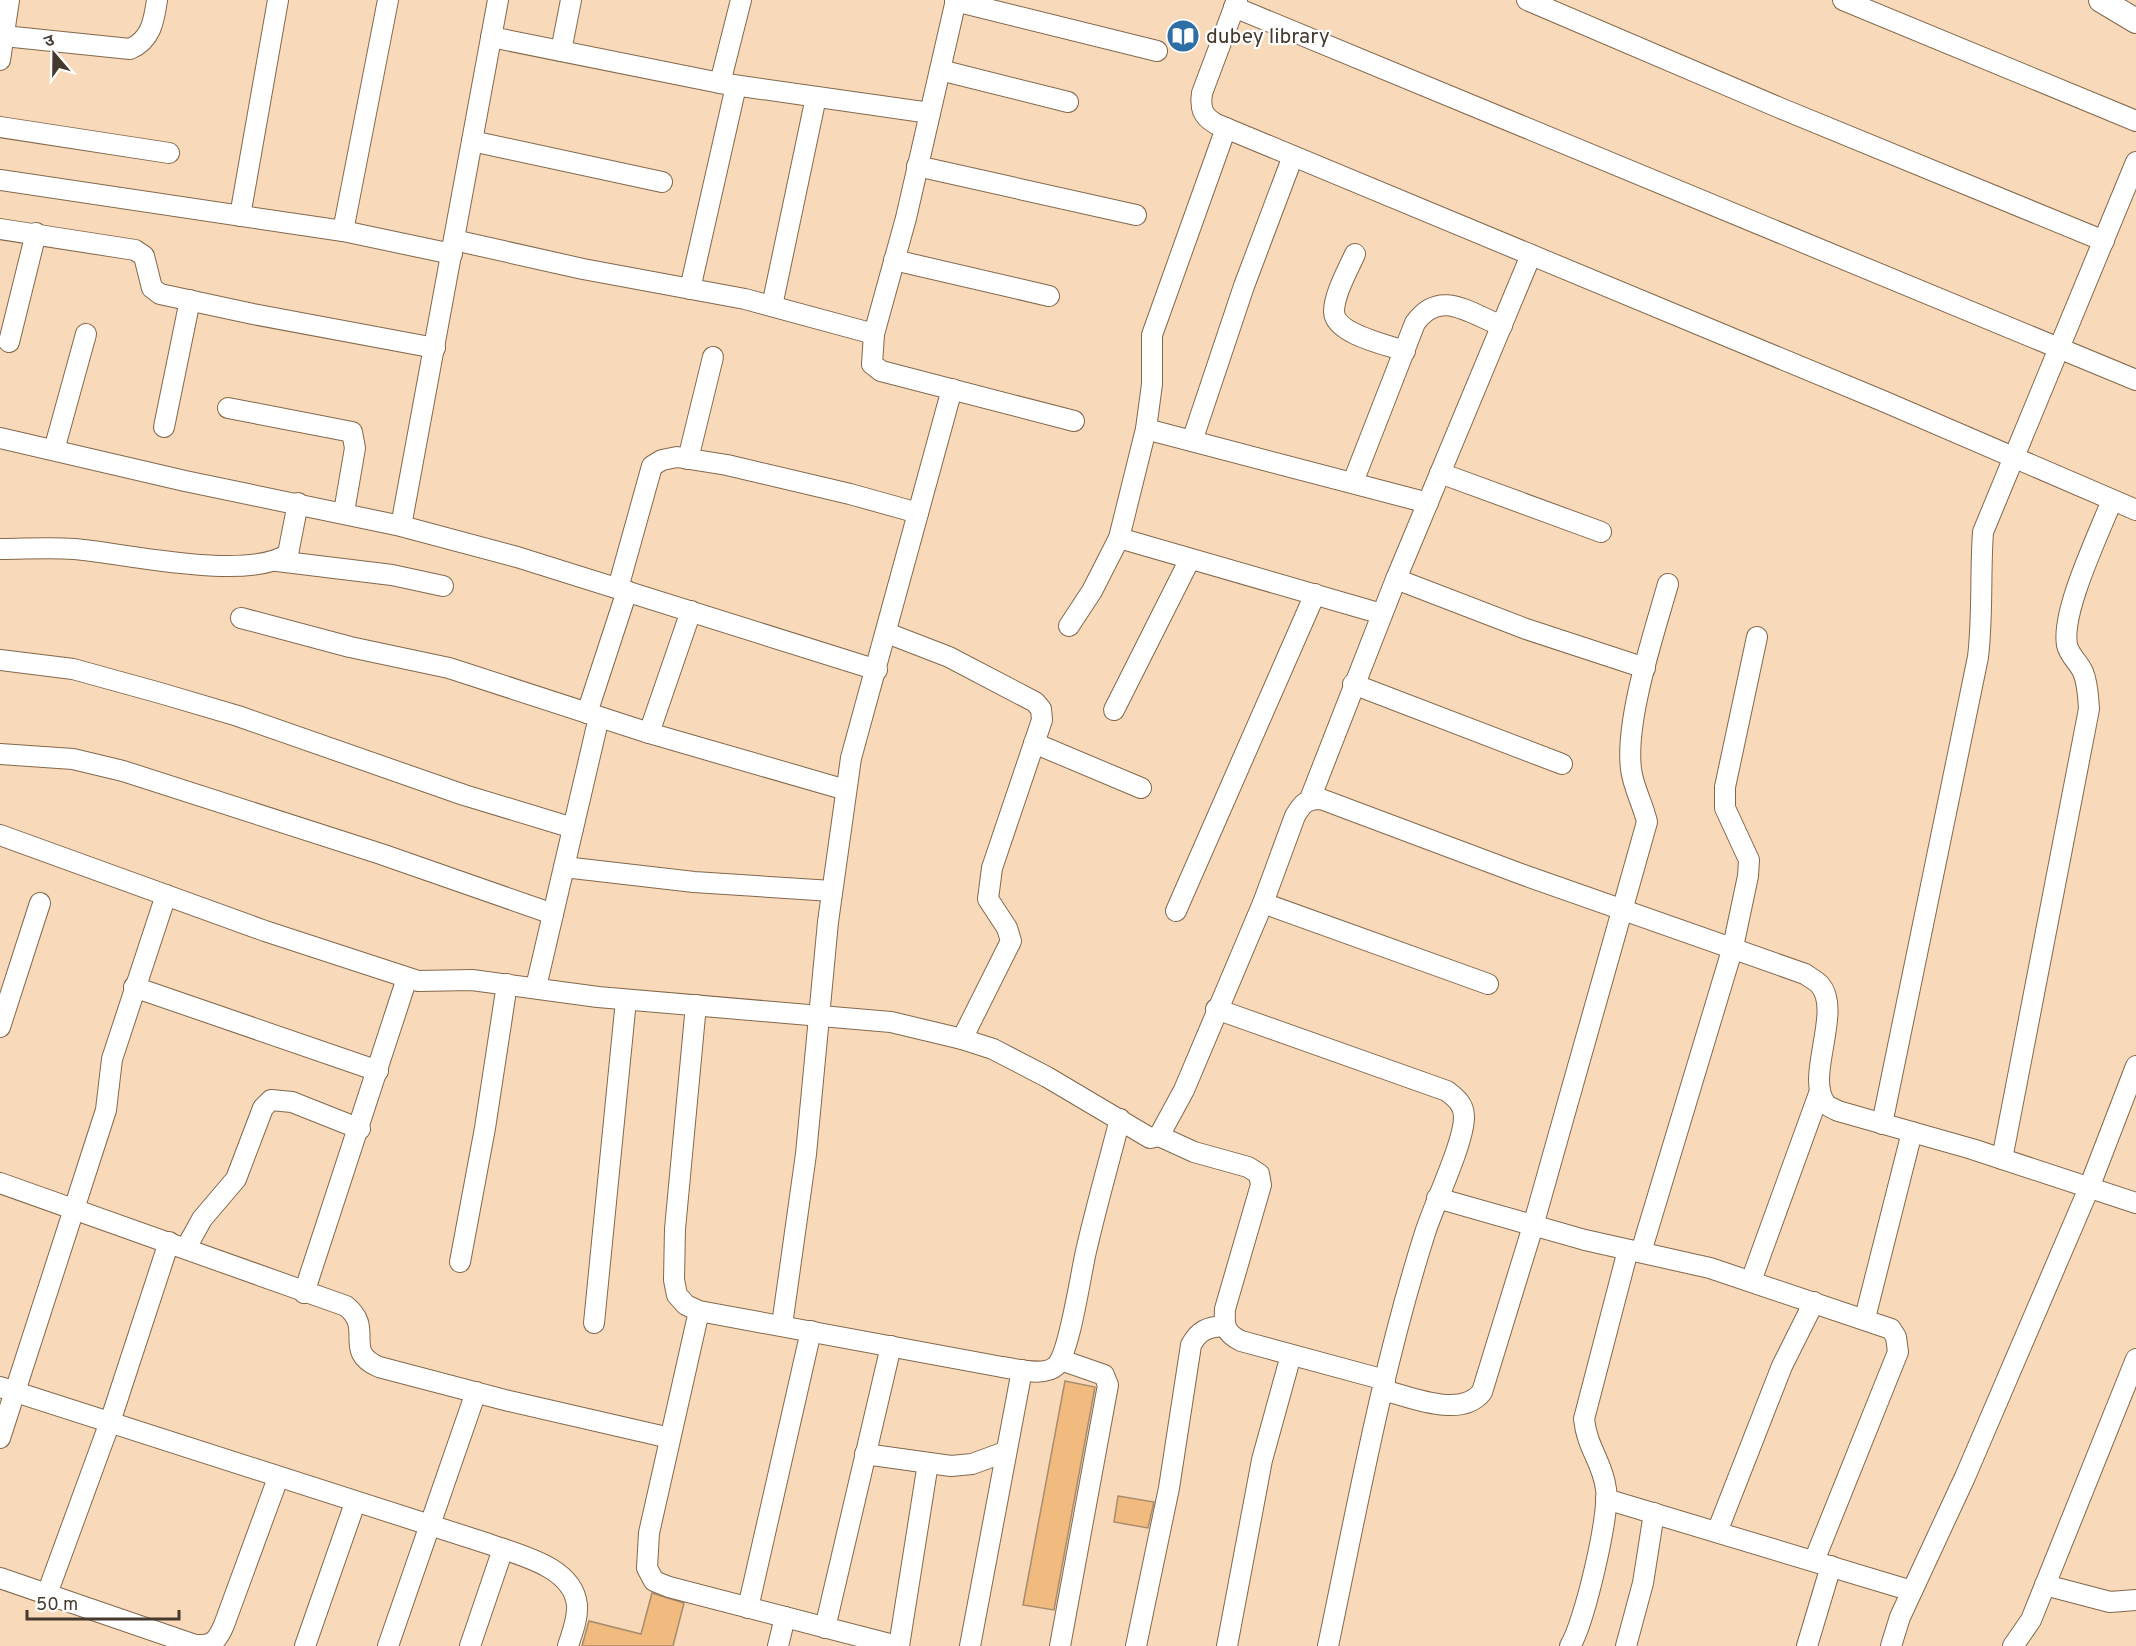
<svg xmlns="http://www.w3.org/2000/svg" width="2136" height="1646" font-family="Overpass,'Noto Sans Devanagari',sans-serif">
<rect width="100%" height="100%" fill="#f8d9b9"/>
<g fill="#f1ba7f" stroke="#a88c6e" stroke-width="1.5">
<polygon points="1065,1381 1095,1387 1054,1610 1023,1605"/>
<polygon points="1118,1496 1154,1502 1148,1528 1114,1522"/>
<polygon points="652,1593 684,1603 673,1646 582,1646 589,1621 641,1634"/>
</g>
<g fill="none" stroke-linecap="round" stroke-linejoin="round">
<g stroke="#83684c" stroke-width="22">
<g id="minor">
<polyline points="956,0 906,218 874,334 872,364 881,371 1074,421"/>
<path d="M1237,0L1202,93C1200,108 1202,116 1216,124L1883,401L2136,510"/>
<polyline points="1527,0 1780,108 2104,241"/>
<polyline points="1843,0 2136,121"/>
<polyline points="955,1 1157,51"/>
<polyline points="1234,7 2136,380"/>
<path d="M4,36L130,49C151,40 154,21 157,0"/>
<polyline points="491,37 720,83 930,113"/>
<polyline points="561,51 571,0"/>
<polyline points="0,60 9,0"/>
<polyline points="940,70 1068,102"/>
<polyline points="720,83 741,0"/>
<polyline points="0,127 169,153"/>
<polyline points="472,141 662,182"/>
<polyline points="917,166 1136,215"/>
<polyline points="0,180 343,231 452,254"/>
<polyline points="240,216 278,0"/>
<polyline points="0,229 135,250 144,256 152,288 160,294 253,314 435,348"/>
<polyline points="343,231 388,0"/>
<polyline points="454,240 583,269 745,299 874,334"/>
<path d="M1355,254C1348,270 1334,294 1334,312C1335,334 1387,345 1405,351"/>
<polyline points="894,260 1049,296"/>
<polyline points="690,289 736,86"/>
<polyline points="772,306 816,97"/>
<polyline points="9,342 36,233"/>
<polyline points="228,408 352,432 355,448 344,512"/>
<polyline points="164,427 190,300"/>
<polyline points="1146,429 1428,503"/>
<polyline points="0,438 185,481 401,526 517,557 877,670"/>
<polyline points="1192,441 1244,286 1293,156"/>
<polyline points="54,450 86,334"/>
<polyline points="688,459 713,357"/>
<polyline points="1440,473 1601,532"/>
<path d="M1353,482L1415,323C1440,288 1469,313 1502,326"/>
<polyline points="401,526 498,0"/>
<polyline points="1119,538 1382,614"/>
<path d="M0,549C24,549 50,547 74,549C124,553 246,582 288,554L298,503"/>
<polyline points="277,561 392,575 443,586"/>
<polyline points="1396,579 1526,629 1645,668"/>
<polyline points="618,588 652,466 662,460 677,457 727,465 850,494 918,513"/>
<polyline points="241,618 350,647 449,668 649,733 846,790"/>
<polyline points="1069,626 1092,591 1119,538 1146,429 1152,384 1152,335 1226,128"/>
<polyline points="887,633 949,657 1035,702 1041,709 1042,720 992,868 988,899 1007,928 1011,941 962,1039"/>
<polyline points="0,660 73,669 160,693 238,716 464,795 573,828"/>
<polyline points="1353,684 1562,764"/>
<polyline points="1114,710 1190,559"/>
<polyline points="587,713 627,591"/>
<polyline points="649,733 691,611"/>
<polyline points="1034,743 1141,788"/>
<polyline points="0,754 73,759 123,771 381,854 553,914"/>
<polyline points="1310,799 1396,579 1531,255"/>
<path d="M0,835L265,931L418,981L472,980L598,997L891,1022L962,1039L993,1049L1047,1077L1150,1138L1159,1136L1184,1090L1263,903L1295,816C1302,804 1306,799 1321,799L1521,874L1805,974C1809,977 1817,981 1820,985C1843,1011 1804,1079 1826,1104C1828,1107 1835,1109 1838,1111L1972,1149L2136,1203"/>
<polyline points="564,867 694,882 832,891"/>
<polyline points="1263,903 1488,984"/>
<polyline points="1176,911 1315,594"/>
<polyline points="134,987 378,1071"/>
<polyline points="536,987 599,717"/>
<path d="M696,1005L675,1229L674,1280L677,1295L686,1305L699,1311L1002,1367C1017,1369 1044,1377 1056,1366C1070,1353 1081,1270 1087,1247C1097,1204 1109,1162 1120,1119"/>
<path d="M1216,1009L1447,1091C1456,1098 1464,1104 1464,1117C1464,1143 1434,1204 1425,1233C1382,1368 1357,1508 1328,1646"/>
<polyline points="0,1027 40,903"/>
<path d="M1882,1124L1978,657C1983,615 1980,574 1983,532L2136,162"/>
<path d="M1159,1136L1194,1152L1248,1167L1259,1174L1261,1185L1225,1309C1224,1326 1225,1333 1241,1341L1385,1380"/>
<path d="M2002,1159L2089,709C2088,696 2088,684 2083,672C2079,663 2069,655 2067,645C2061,611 2099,534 2112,500"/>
<path d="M0,1183L346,1306C375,1329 342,1351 379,1367L509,1401L670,1438"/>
<polyline points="1437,1198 1585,1240 1710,1268 1891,1329 1896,1337 1898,1352 1814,1561"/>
<polyline points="186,1248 202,1219 236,1179 263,1108 271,1100 292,1102 360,1129"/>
<polyline points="1641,1252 1733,947 1748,876 1749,860 1725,808 1725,787 1757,637"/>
<polyline points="460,1262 485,1128 507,984"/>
<polyline points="1751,1281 1820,1091"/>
<polyline points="304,1293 407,978"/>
<polyline points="699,1311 649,1533 647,1568 654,1581 669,1587 897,1646"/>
<polyline points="1865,1318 1912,1132"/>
<polyline points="594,1323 626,1000"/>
<polyline points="782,1325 806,1154 828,922 851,758 952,389"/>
<path d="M0,1387L489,1544C518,1555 573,1566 577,1605C578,1619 572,1633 568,1646"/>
<path d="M1383,1390C1411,1397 1461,1419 1482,1392L1533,1226L1647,822C1643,804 1633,787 1631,769C1625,719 1654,634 1668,584"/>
<polyline points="0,1438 106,1110 112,1059 166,895"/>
<polyline points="865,1454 951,1466 972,1464 1005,1452"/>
<polyline points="1606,1499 1912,1591"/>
<polyline points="1717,1532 1782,1366 1814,1302"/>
<path d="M0,1578L195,1645C213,1646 217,1641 224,1625L278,1478"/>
<polyline points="2045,1585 2110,1602 2136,1600"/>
<polyline points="47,1594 110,1422 169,1242"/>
<polyline points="748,1608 811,1331"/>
<polyline points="825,1628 891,1346"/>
<polyline points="305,1646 355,1503"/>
<polyline points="388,1646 476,1392"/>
<polyline points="470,1646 503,1549"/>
<polyline points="778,1646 785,1617"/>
<polyline points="899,1646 928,1463"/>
<polyline points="970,1646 1022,1370"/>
<polyline points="1060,1646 1108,1385 1104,1375 1061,1360"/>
<path d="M1136,1646L1169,1488L1191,1345C1199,1330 1208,1327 1224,1326"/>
<polyline points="1227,1646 1262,1460 1291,1355"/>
<path d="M1570,1646C1584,1624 1610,1515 1606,1489C1603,1463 1587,1448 1584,1419L1628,1250"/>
<polyline points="1626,1646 1643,1583 1654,1513"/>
<polyline points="1807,1646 1831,1566"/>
<polyline points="1891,1646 1900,1617 1965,1477 2089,1188 2136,1066"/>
<polyline points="2013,1646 2031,1620 2136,1359"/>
</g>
</g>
<g stroke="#83684c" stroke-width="26">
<polyline id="tertiary" points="2101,0 2136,21"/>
</g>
<use href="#minor" stroke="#fff" stroke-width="20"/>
<use href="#tertiary" stroke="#fff" stroke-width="24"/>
</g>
<defs>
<g id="library-disc" transform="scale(1.725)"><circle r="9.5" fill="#2f6ea5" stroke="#fff"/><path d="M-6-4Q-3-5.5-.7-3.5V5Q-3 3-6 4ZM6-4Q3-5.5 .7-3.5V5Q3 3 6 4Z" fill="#fff"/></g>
</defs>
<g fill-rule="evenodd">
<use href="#library-disc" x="1183" y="36"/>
</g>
<g text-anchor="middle" stroke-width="4.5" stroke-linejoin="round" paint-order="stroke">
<g font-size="21" fill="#45392d" stroke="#fff" text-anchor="start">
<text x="1206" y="43">dubey library</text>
</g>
</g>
<g transform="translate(54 54) rotate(340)" stroke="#ffffff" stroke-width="4.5" paint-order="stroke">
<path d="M0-4.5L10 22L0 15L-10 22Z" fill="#45392d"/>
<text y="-9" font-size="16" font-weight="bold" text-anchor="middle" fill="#45392d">उ</text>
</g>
<path d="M27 1610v9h152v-9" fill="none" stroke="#45392d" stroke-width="3"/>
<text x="36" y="1610" font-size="18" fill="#45392d" stroke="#ffffff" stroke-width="4.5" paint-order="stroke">50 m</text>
</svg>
